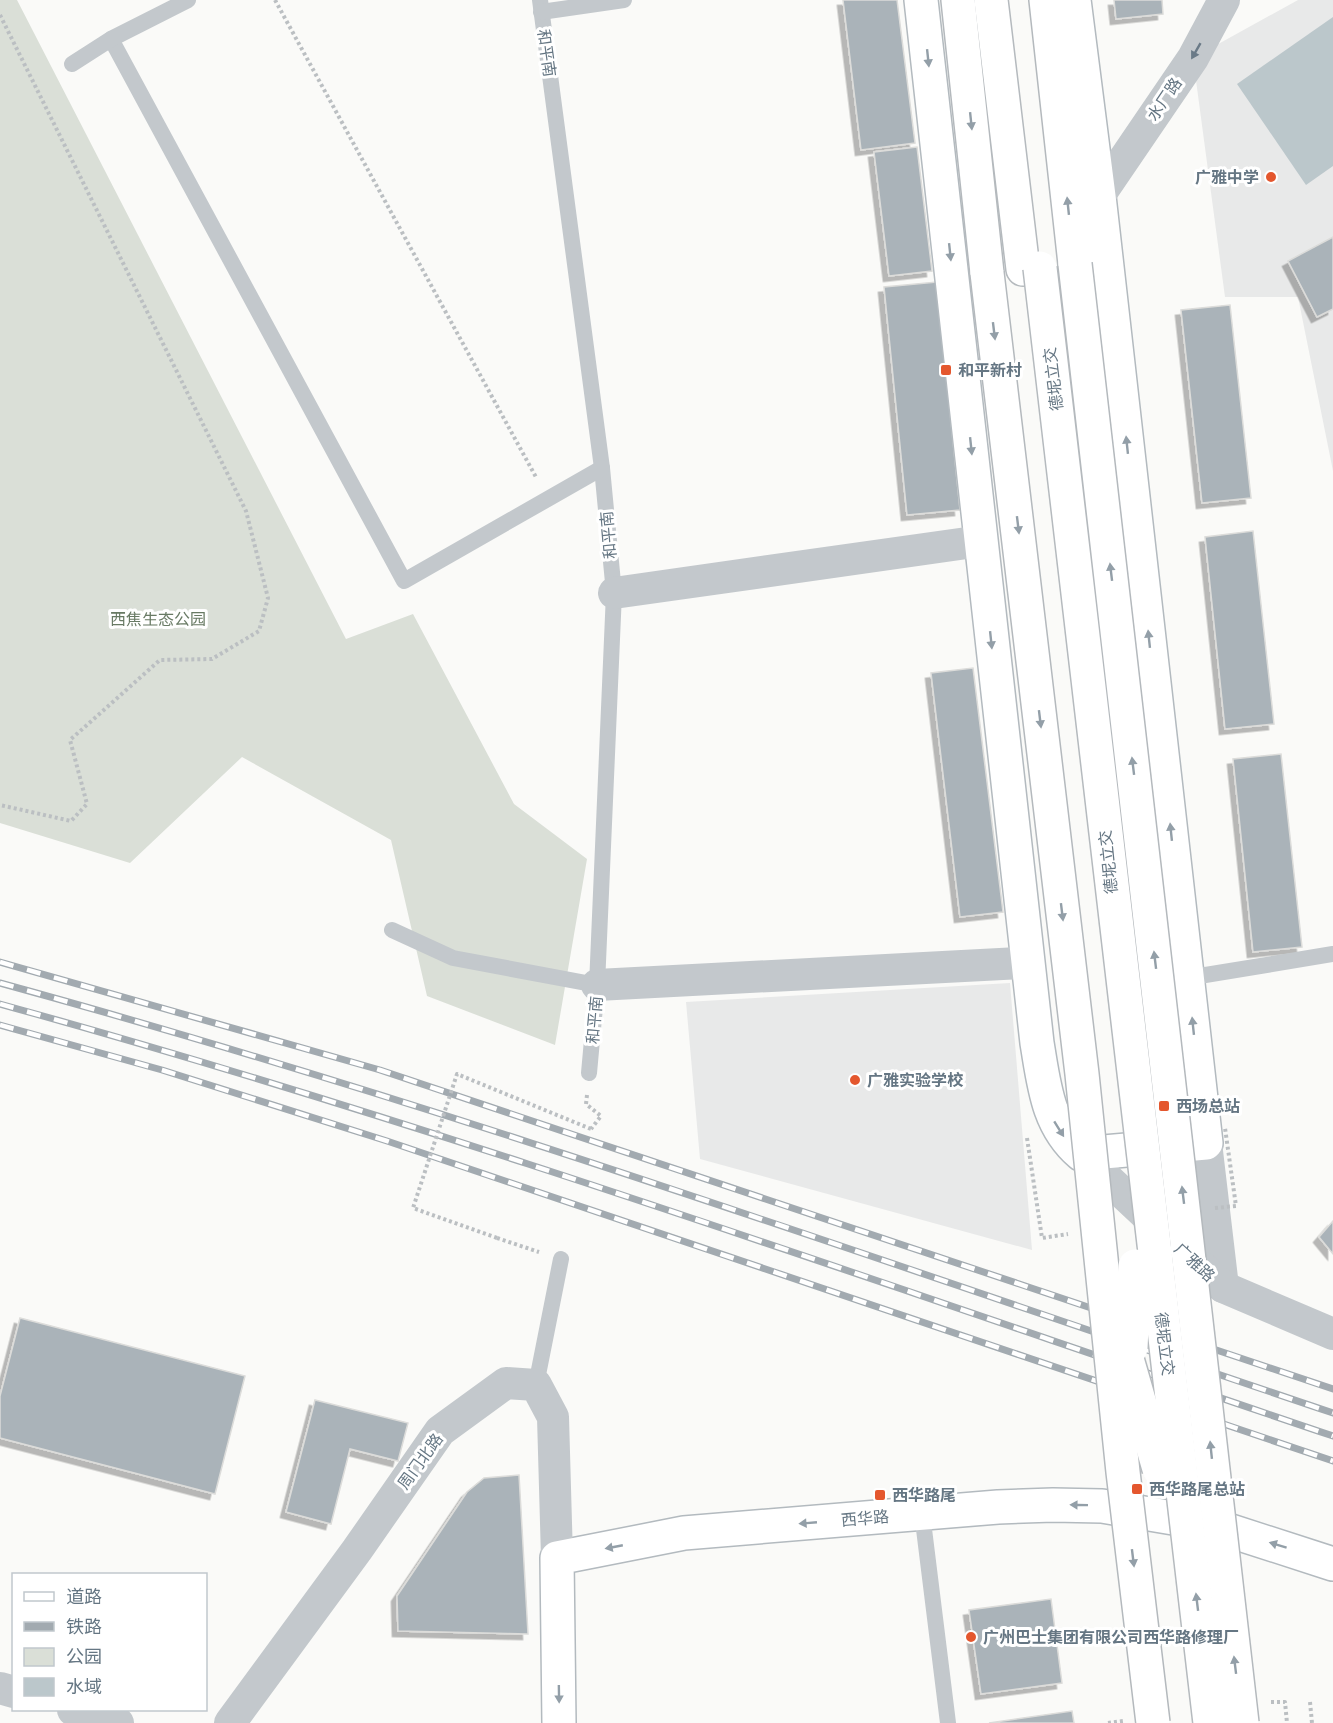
<svg xmlns="http://www.w3.org/2000/svg" width="1333" height="1723" font-family="'Work Sans','Noto Sans SC',sans-serif">
<defs>
<filter id="shadow"><feDropShadow dx="-5.5" dy="5.5" stdDeviation="0" flood-color="#0004"/></filter>
</defs>
<rect width="100%" height="100%" fill="#fafaf8"/>
<g fill="#e8e9e9">
<polygon points="1298,0 1333,0 1333,471 1298,297 1225,297 1193,58"/>
<polygon points="1010,983 1032,1250 700,1159 686,1002"/>
</g>
<polygon fill="#dadfd7" points="0,0 17,0 346,639 413,614 514,804 587,859 555,1045 427,996 391,840 242,757 130,863 0,823"/>
<polygon fill="#bbc7cb" points="1333,17 1333,166 1306,185 1237,84"/>
<g fill="#aab3b9" stroke="#dcdcda" stroke-width="1.5" filter="url(#shadow)">
<polygon points="843,0 897,0 915,143 861,150"/>
<polygon points="1114,0 1162,0 1163,14 1116,19"/>
<polygon points="917,147 932,271 889,276 874,152"/>
<polygon points="1333,237 1333,309 1317,317 1288,261"/>
<polygon points="937,282 960,510 907,515 884,287"/>
<polygon points="1230,305 1251,498 1202,503 1181,310"/>
<polygon points="1253,531 1274,724 1225,729 1205,537"/>
<polygon points="973,668 1003,912 960,917 931,673"/>
<polygon points="1281,754 1302,947 1253,952 1233,759"/>
<polygon points="1333,1221 1333,1254 1319,1237"/>
<polygon points="20,1318 245,1376 215,1494 0,1438 0,1396"/>
<polygon points="315,1400 408,1423 398,1461 350,1449 331,1524 286,1512"/>
<polygon points="519,1475 528,1634 398,1631 397,1596 467,1492 484,1478"/>
<polygon points="1051,1599 1062,1683 981,1694 969,1610"/>
<polygon points="1072,1711 1074,1723 989,1723"/>
</g>
<g fill="none" stroke-linecap="round" stroke-linejoin="round">
<g stroke="#b3babf" stroke-width="36">
<g id="secondary">
<path d="M921,0L1037,1043C1044,1084 1047,1125 1081,1154L1206,1143L1099,196L1074,0"/>
<polyline points="559,1723 557,1558 684,1533 998,1507 1053,1505 1102,1506 1209,1524 1333,1564"/>
</g>
</g>
<g stroke="#b5babe" stroke-width="36">
<polyline id="primary" points="991,0 1023,269"/>
</g>
<g stroke="#b4b9bd" stroke-width="36">
<g id="highway">
<polyline points="958,0 987,273"/>
<polyline points="1046,0 1075,264"/>
</g>
</g>
<g stroke="#bbbfc2" stroke-width="4" stroke-dasharray="3 3" stroke-linecap="butt">
<polyline points="275,0 537,479"/>
<polyline points="0,15 246,511 268,598 259,631 212,659 160,660 70,740 87,804 71,821 0,805"/>
<polyline points="587,1095 586,1104 601,1116 591,1129"/>
<polyline points="1027,1138 1042,1238 1068,1234"/>
<polyline points="497,1238 539,1252"/>
<polyline points="1271,1702 1285,1702 1287,1723"/>
<polyline points="1310,1702 1312,1723"/>
<polyline points="1108,1723 1123,1721"/>
</g>
<g stroke="#c3c8cc" stroke-width="16">
<polyline points="540,0 602,468 614,593 597,985 589,1073"/>
<polyline points="541,12 624,0"/>
<polyline points="111,39 404,581 602,468"/>
<polyline points="72,64 111,39 188,0"/>
<polyline points="392,930 453,958 597,985"/>
<polyline points="1187,978 1333,954"/>
<polyline points="536,1385 561,1259"/>
<polyline points="922,1513 948,1723"/>
</g>
<g stroke="#c3c8cc" stroke-width="32">
<polyline points="1099,196 1193,58 1224,0"/>
<polyline points="614,593 981,541"/>
<polyline points="597,985 1020,963 1026,958"/>
<polyline points="1206,1143 1223,1287"/>
<polyline points="1081,1154 1223,1287 1333,1334"/>
<polyline points="0,1688 14,1692"/>
<polyline points="73,1710 118,1723"/>
<polyline points="230,1723 357,1550 440,1431 506,1383 536,1385 553,1417 557,1558"/>
</g>
<use href="#secondary" stroke="#fff" stroke-width="33"/>
<use href="#primary" stroke="#fff" stroke-width="33"/>
<use href="#highway" stroke="#fff" stroke-width="33"/>
<g stroke="#a2aab0" stroke-width="7">
<g id="rail">
<polyline points="0,962 380,1070 1333,1389"/>
<path d="M0,983C450,1106 890,1264 1333,1413"/>
<path d="M0,1004C450,1128 891,1287 1333,1436"/>
<polyline points="0,1025 162,1070 387,1141 1333,1461"/>
</g>
</g>
<use href="#rail" stroke="#fff" stroke-width="4.5" stroke-dasharray="14" stroke-linecap="butt"/>
<g stroke="#b5babe" stroke-width="36" stroke-linecap="butt">
<g id="primary-bridge">
<polyline points="1040,268 1210,1723"/>
<polyline points="1116,1321 1159,1469"/>
<polyline points="1131,1348 1135,1266"/>
</g>
</g>
<g stroke="#b4b9bd" stroke-width="36" stroke-linecap="butt">
<g id="highway-bridge">
<polyline points="1075,264 1242,1723"/>
<polyline points="987,273 1082,1074 1123,1472 1153,1723"/>
</g>
</g>
<g stroke="#bbbfc2" stroke-width="4" stroke-dasharray="3 3" stroke-linecap="butt">
<polyline points="1215,1208 1236,1206 1225,1128"/>
<polyline points="497,1238 413,1208 457,1074 591,1129"/>
</g>
<use href="#primary-bridge" stroke="#fff" stroke-width="33"/>
<use href="#highway-bridge" stroke="#fff" stroke-width="33"/>
</g>
<defs><path id="oneway-solid" d="M-6-.8H1V-3.2L6.5 0L1 3.2V.8H-6Z" transform="scale(1.5)"/></defs>
<use fill="#6a7a87" href="#oneway-solid" transform="translate(1196 51) rotate(120)"/>
<g fill="#939fa8">
<use href="#oneway-solid" transform="translate(928 58) rotate(84)"/>
<use href="#oneway-solid" transform="translate(971 121) rotate(84)"/>
<use href="#oneway-solid" transform="translate(1068 206) rotate(-96)"/>
<use href="#oneway-solid" transform="translate(950 252) rotate(84)"/>
<use href="#oneway-solid" transform="translate(994 331) rotate(83)"/>
<use href="#oneway-solid" transform="translate(1127 445) rotate(-96)"/>
<use href="#oneway-solid" transform="translate(971 446) rotate(84)"/>
<use href="#oneway-solid" transform="translate(1018 525) rotate(83)"/>
<use href="#oneway-solid" transform="translate(1111 572) rotate(-97)"/>
<use href="#oneway-solid" transform="translate(1149 639) rotate(-96)"/>
<use href="#oneway-solid" transform="translate(991 640) rotate(84)"/>
<use href="#oneway-solid" transform="translate(1040 719) rotate(83)"/>
<use href="#oneway-solid" transform="translate(1133 766) rotate(-97)"/>
<use href="#oneway-solid" transform="translate(1171 832) rotate(-96)"/>
<use href="#oneway-solid" transform="translate(1062 912) rotate(83)"/>
<use href="#oneway-solid" transform="translate(1155 960) rotate(-97)"/>
<use href="#oneway-solid" transform="translate(1193 1026) rotate(-96)"/>
<use href="#oneway-solid" transform="translate(1059 1129) rotate(58)"/>
<use href="#oneway-solid" transform="translate(1183 1195) rotate(-97)"/>
<use href="#oneway-solid" transform="translate(1211 1450) rotate(-96)"/>
<use href="#oneway-solid" transform="translate(1079 1505) rotate(-179)"/>
<use href="#oneway-solid" transform="translate(808 1523) rotate(175)"/>
<use href="#oneway-solid" transform="translate(1278 1545) rotate(-163)"/>
<use href="#oneway-solid" transform="translate(614 1547) rotate(169)"/>
<use href="#oneway-solid" transform="translate(1133 1558) rotate(83)"/>
<use href="#oneway-solid" transform="translate(1197 1602) rotate(-97)"/>
<use href="#oneway-solid" transform="translate(1235 1665) rotate(-97)"/>
<use href="#oneway-solid" transform="translate(559 1694) rotate(89)"/>
</g>
<g fill="#e4572e" stroke="#fff" stroke-width="2">
<circle cx="1271" cy="177" r="6"/>
<rect x="940" y="364" width="12" height="12" rx="3"/>
<circle cx="855" cy="1080" r="6"/>
<rect x="1158" y="1100" width="12" height="12" rx="3"/>
<rect x="1131" y="1483" width="12" height="12" rx="3"/>
<rect x="874" y="1489" width="12" height="12" rx="3"/>
<circle cx="971" cy="1637" r="6"/>
</g>
<g text-anchor="middle" stroke-width="6" stroke-linejoin="round" paint-order="stroke">
<g font-size="16" fill="#657683" stroke="#fff">
<text transform="translate(547 53) rotate(82)" y="6">和平南</text>
<text transform="translate(1164 99) rotate(-56)" y="6">水厂路</text>
<text transform="translate(1053 379) rotate(-97)" y="6">德坭立交</text>
<text transform="translate(608 535) rotate(-95)" y="6">和平南</text>
<text transform="translate(1108 862) rotate(-96)" y="6">德坭立交</text>
<text transform="translate(594 1020) rotate(-85)" y="6">和平南</text>
<text transform="translate(1195 1262) rotate(43)" y="6">广雅路</text>
<text transform="translate(1165 1344) rotate(83)" y="6">德坭立交</text>
<text transform="translate(420 1461) rotate(-54)" y="6">周门北路</text>
<text transform="translate(865 1518) rotate(-5)" y="6">西华路</text>
</g>
<g font-size="16" font-weight="bold" fill="#657683" stroke="#fff" text-anchor="start">
<text x="1259" y="183" text-anchor="end">广雅中学</text>
<text x="958" y="376">和平新村</text>
<text x="867" y="1086">广雅实验学校</text>
<text x="1176" y="1112">西场总站</text>
<text x="1149" y="1495">西华路尾总站</text>
<text x="892" y="1501">西华路尾</text>
<text x="983" y="1643">广州巴士集团有限公司西华路修理厂</text>
</g>
<g font-size="16" fill="#687a64" stroke="#fff">
<text x="158" y="625">西焦生态公园</text>
</g>
</g>
<rect x="12" y="1573" width="195" height="138" fill="#ffffff" stroke="#c1c8cd" stroke-width="1.5"/>
<rect x="24" y="1592" width="30" height="9" fill="#ffffff" stroke="#c1c8cd" stroke-width="1.5"/>
<text x="66" y="1603" font-size="18" fill="#657683">道路</text>
<rect x="24" y="1622" width="30" height="9" fill="#a2aab0" stroke="#c1c8cd" stroke-width="1.5"/>
<text x="66" y="1633" font-size="18" fill="#657683">铁路</text>
<rect x="24" y="1648" width="30" height="18" fill="#dadfd7" stroke="#c1c8cd" stroke-width="1.5"/>
<text x="66" y="1663" font-size="18" fill="#657683">公园</text>
<rect x="24" y="1678" width="30" height="18" fill="#bbc7cb" stroke="#c1c8cd" stroke-width="1.5"/>
<text x="66" y="1693" font-size="18" fill="#657683">水域</text>
</svg>
